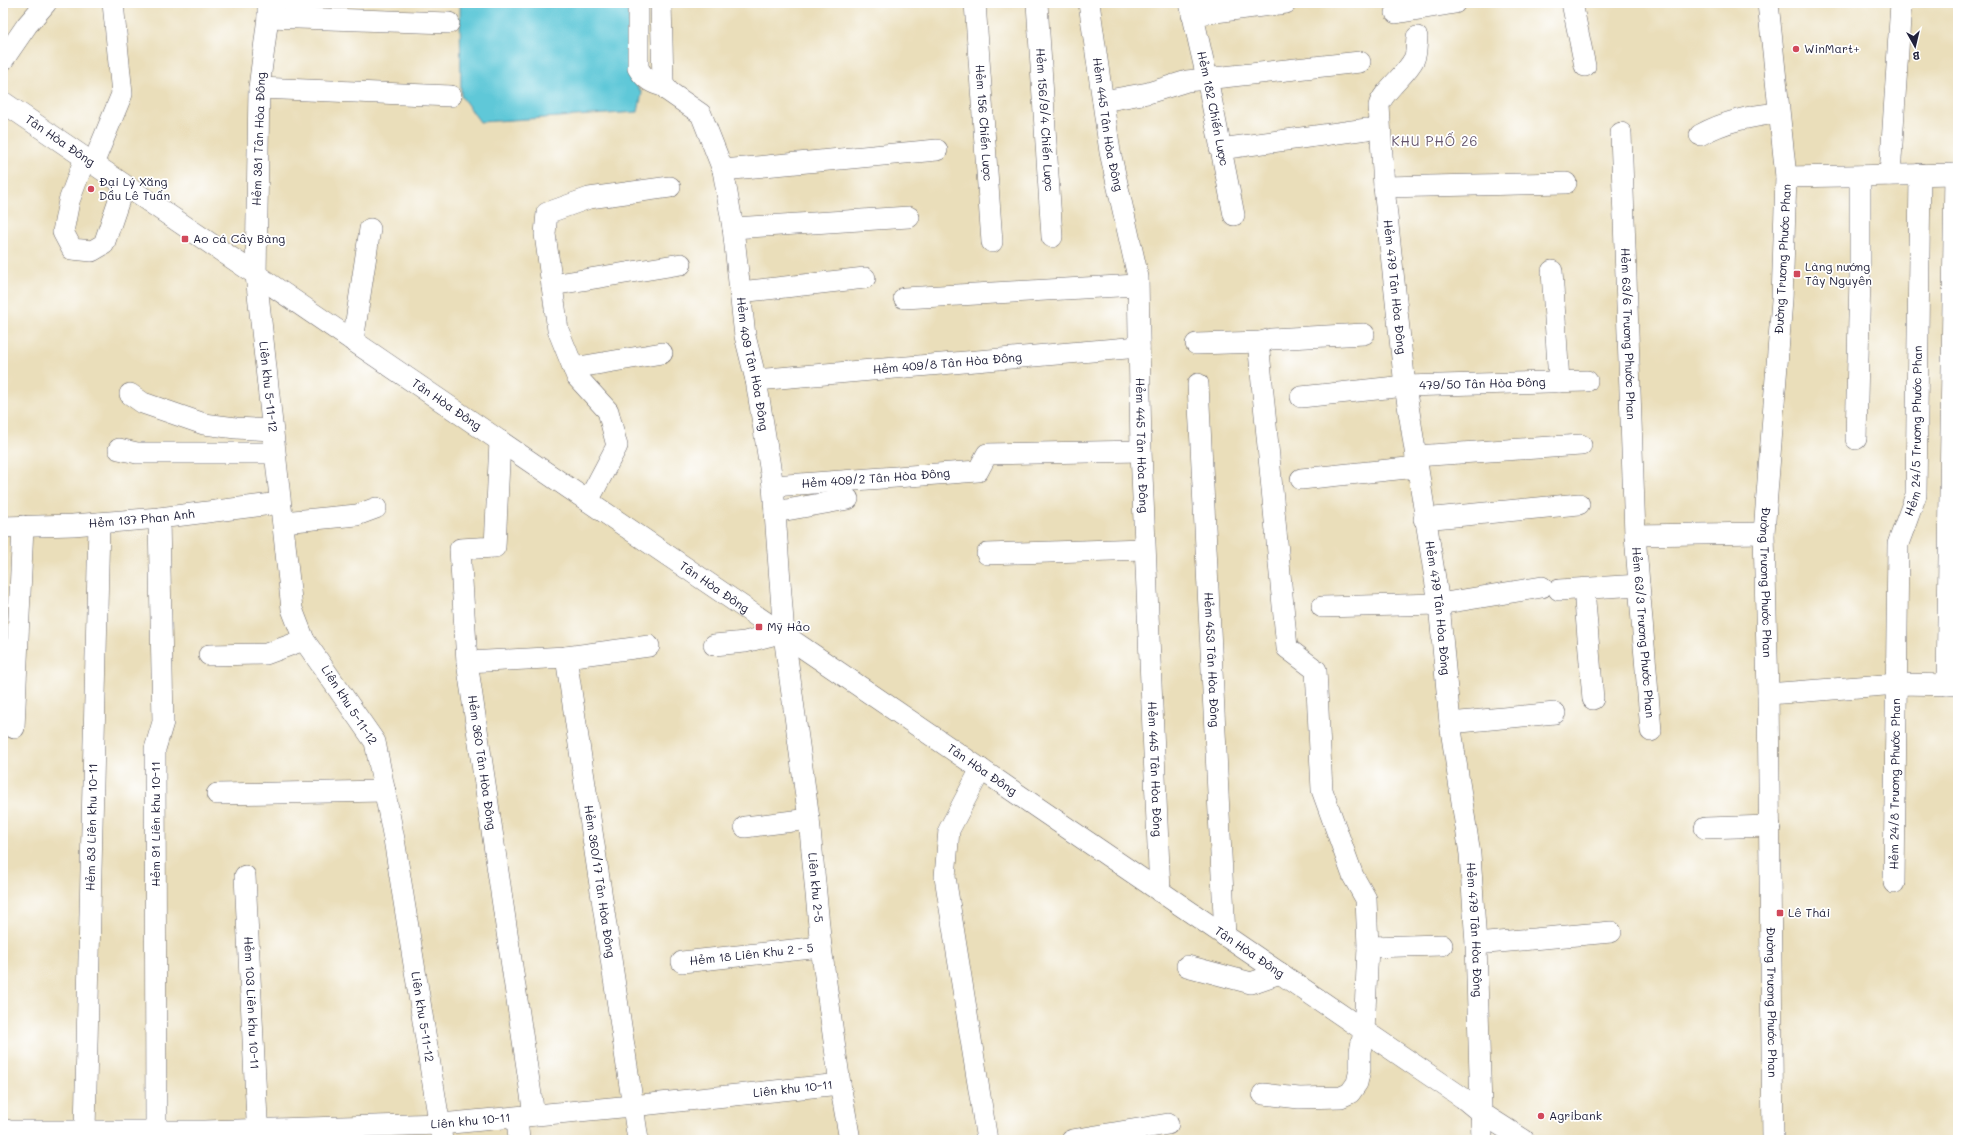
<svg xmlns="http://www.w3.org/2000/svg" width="1961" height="1143" font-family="Mali,sans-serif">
<rect width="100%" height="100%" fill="#fff"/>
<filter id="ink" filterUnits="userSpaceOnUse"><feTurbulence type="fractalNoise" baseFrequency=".025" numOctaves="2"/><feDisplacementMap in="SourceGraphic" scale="8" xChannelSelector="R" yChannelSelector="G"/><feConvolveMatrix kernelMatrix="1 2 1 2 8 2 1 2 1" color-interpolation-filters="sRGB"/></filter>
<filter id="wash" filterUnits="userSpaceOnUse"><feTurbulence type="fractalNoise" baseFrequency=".012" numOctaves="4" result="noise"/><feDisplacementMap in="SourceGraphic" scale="16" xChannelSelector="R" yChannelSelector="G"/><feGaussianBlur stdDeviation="0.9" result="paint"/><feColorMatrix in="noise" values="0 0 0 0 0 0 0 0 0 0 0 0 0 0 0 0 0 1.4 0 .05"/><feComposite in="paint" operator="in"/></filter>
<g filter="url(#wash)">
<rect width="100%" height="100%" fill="#eadeba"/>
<polygon fill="#5ec8d8" stroke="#40758a" points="460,3 629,3 629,75 642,93 638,112 480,122 461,96"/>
</g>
<g filter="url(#ink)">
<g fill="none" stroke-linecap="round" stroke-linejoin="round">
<g stroke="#686467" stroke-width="22">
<g id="minor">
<path id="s1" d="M268,3V17L259,88L256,275L292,609L304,640L375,742L394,839L442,1140"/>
<path d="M638,3V68C645,80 652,83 665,87"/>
<path id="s2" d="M661,3L663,82L668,91L701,114L723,170L733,228L745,336L756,380L773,486L784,635L809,819L821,947L840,1084L850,1140"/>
<path id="s3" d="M975,3L992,242"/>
<path id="s4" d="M1037,3L1052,237"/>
<path id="s5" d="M1089,3L1110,152L1138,277L1141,451L1160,892"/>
<path id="s6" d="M1190,3L1207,78L1234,215"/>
<polyline points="1572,3 1585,66"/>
<path id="s7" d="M1768,3L1786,177L1782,300L1764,533L1768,694L1773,1140"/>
<polyline points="1396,13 1455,3"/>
<polyline points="1192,15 1286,3"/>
<polyline points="268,17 449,23"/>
<path id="s8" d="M1417,37C1416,44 1417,53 1414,59C1407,74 1382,92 1379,106L1384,187L1405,386L1439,604L1450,723L1470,854L1476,944L1482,1140"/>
<polyline points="3,60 27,25 46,3"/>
<polyline points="259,88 451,96"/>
<polyline points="1103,101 1148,93 1187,81 1360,62"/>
<path id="s9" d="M3,102L1463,1098L1480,1112L1524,1140"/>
<path id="s10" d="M1621,133L1635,535L1651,731"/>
<path d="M1700,135C1725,121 1751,116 1778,113"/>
<polyline points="1220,149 1367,129"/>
<polyline points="85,158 69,201 63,232 72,249 92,251 104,244 124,185"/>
<polyline points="93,164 122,94 113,3"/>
<polyline points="723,170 937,150"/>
<polyline points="1890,175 1901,3"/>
<polyline points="1786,177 1958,174"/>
<polyline points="1384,187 1566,183"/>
<polyline points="733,228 909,217"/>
<polyline points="1552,271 1559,382"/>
<polyline points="552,285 681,264"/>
<polyline points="740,292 865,278"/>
<polyline points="904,298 1137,285"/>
<polyline points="353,341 370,229"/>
<polyline points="1196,344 1261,342"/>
<polyline points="573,368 662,353"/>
<path id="s11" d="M756,380L1139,347"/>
<path id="s12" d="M1198,384L1225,936"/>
<polyline points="130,394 143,403 204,424 236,428 272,430"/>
<path id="s13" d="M1301,397L1405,386L1587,381"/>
<polyline points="1856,439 1860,277 1860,176"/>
<path id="s14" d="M500,441L495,547L460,549L467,662L534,1115"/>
<polyline points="119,449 137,453 274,453"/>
<polyline points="1416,456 1581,445"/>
<polyline points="1301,479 1417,467"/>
<path id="s15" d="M773,486L978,471L987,454L1141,451"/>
<polyline points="588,501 617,446 608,411 577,377 558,330 545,234 547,213 589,198 670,187"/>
<polyline points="775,512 848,499"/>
<polyline points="1424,519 1579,504"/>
<polyline points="283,522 357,515 376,508"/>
<path id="s16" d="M3,527L73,525L159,518L280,503"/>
<polyline points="1635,535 1764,533"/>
<polyline points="987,554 1144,549"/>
<polyline points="1584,589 1593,699"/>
<polyline points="1559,590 1639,585"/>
<polyline points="1322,607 1439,604 1542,587"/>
<polyline points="714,645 745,642 780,633"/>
<polyline points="209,655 266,654 304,640"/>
<path id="s17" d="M566,657L638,1140"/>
<polyline points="467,662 566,657 649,646"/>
<polyline points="1947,685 1955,174"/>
<polyline points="1768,694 1897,684 1958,685"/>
<polyline points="1450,723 1555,713"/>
<polyline points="14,728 23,526"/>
<polyline points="981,769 949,830 945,877 987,1140"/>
<polyline points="217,794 385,791"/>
<polyline points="745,827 809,819"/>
<polyline points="1705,828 1770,826"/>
<path id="s18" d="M245,876L258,1140"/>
<path id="s19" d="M1894,883L1898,544L1916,495L1920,174"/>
<polyline points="1476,944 1611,932"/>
<polyline points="1368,947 1442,945"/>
<path id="s20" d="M682,962L821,947"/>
<polyline points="1187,966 1251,983 1280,973"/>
<polyline points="1263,1094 1299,1098 1341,1097 1350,1093 1357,1083 1360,1069 1360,1051 1364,1032 1368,947 1366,899 1353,876 1322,790 1316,670 1287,648 1259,351 1261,342 1271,339 1364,334"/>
<polyline points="517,1118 519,1140"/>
<path id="s21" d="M3,1129L10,1131H205L441,1124L632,1106L840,1084"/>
<path id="s22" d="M85,1131L99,523"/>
<polyline points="156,1131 155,749 163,722 159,518"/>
<polyline points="1072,1140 1168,1124"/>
</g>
</g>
<use href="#minor" stroke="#fff" stroke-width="21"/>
</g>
</g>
<g fill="#d1495b" stroke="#fff" stroke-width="1.5">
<circle cx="1796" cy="49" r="4"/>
<circle cx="91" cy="189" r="4"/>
<rect x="181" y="235" width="8" height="8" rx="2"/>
<rect x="1793" y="270" width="8" height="8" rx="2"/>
<rect x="755" y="623" width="8" height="8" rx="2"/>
<rect x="1776" y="909" width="8" height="8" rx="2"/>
<circle cx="1541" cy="1116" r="4"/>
</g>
<g text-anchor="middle" stroke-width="3.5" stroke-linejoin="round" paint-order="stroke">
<g font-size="12" fill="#22223b" stroke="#fff" text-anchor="start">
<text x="1804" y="53">WinMart+</text>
<text x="99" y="186">Đại Lý Xăng<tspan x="99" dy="14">Dầu Lê Tuấn</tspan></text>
<text x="193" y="243">Ao cá Cây Bàng</text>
<text x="1805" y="271">Làng nướng<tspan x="1805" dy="14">Tây Nguyên</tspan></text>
<text x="767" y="631">Mỹ Hảo</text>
<text x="1788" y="917">Lê Thái</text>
<text x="1549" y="1120">Agribank</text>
</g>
<g font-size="12" fill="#22223b" stroke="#fff">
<text dy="4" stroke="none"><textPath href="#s6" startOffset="108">Hẻm 182 Chiến Lược</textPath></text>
<text dy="4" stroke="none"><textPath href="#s4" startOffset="117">Hẻm 156/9/4 Chiến Lược</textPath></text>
<text dy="4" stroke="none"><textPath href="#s3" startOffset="120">Hẻm 156 Chiến Lược</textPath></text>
<text dy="4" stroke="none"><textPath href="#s5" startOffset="123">Hẻm 445 Tân Hòa Đông</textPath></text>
<text transform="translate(259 139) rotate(-88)" y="4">Hẻm 381 Tân Hòa Đông</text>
<text dy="4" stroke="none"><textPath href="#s9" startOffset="69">Tân Hòa Đông</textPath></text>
<text transform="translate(1783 259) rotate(-87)" y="4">Đường Trương Phước Phan</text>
<text dy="4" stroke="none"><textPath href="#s8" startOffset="263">Hẻm 479 Tân Hòa Đông</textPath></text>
<text dy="4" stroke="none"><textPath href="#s10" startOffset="201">Hẻm 63/6 Trương Phước Phan</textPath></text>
<text dy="4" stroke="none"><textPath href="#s2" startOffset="386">Hẻm 409 Tân Hòa Đông</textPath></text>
<text dy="4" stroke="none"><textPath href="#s11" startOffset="192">Hẻm 409/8 Tân Hòa Đông</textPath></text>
<text dy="4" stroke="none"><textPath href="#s13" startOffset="182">479/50 Tân Hòa Đông</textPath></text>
<text dy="4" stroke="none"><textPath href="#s1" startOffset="385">Liên khu 5-11-12</textPath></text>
<text dy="4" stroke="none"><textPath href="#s9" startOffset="537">Tân Hòa Đông</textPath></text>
<text dy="4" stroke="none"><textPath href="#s19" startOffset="455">Hẻm 24/5 Trương Phước Phan</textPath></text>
<text dy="4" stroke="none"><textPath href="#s5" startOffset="447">Hẻm 445 Tân Hòa Đông</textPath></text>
<text dy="4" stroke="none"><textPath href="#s15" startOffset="103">Hẻm 409/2 Tân Hòa Đông</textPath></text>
<text dy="4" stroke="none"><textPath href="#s16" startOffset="139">Hẻm 137 Phan Anh</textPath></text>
<text dy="4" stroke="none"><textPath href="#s7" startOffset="581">Đường Trương Phước Phan</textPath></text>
<text dy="4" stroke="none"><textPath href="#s9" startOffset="861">Tân Hòa Đông</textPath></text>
<text dy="4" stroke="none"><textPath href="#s8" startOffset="587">Hẻm 479 Tân Hòa Đông</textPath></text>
<text dy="4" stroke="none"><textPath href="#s10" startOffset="500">Hẻm 63/3 Trương Phước Phan</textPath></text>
<text dy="4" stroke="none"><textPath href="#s12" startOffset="276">Hẻm 453 Tân Hòa Đông</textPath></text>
<text transform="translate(349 705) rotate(57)" y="4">Liên khu 5-11-12</text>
<text dy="4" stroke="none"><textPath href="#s14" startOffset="356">Hẻm 360 Tân Hòa Đông</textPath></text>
<text dy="4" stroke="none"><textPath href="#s5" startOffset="771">Hẻm 445 Tân Hòa Đông</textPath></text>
<text dy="4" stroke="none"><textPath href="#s9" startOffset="1185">Tân Hòa Đông</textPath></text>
<text dy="4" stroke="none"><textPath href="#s19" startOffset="99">Hẻm 24/8 Trương Phước Phan</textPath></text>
<text transform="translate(156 824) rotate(-90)" y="4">Hẻm 91 Liên khu 10-11</text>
<text dy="4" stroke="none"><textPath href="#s22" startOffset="304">Hẻm 83 Liên khu 10-11</textPath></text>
<text dy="4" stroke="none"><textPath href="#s17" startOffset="227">Hẻm 360/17 Tân Hòa Đông</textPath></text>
<text dy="4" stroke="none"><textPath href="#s2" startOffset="914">Liên khu 2-5</textPath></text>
<text dy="4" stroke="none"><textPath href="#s8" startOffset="911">Hẻm 479 Tân Hòa Đông</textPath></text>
<text dy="4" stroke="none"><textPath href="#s9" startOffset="1509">Tân Hòa Đông</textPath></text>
<text dy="4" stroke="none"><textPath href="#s20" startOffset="70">Hẻm 18 Liên Khu 2 - 5</textPath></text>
<text dy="4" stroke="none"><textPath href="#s18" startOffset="127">Hẻm 103 Liên khu 10-11</textPath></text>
<text dy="4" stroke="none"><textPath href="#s7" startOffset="1001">Đường Trương Phước Phan</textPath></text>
<text dy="4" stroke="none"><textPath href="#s1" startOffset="1045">Liên khu 5-11-12</textPath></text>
<text dy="4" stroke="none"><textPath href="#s21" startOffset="792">Liên khu 10-11</textPath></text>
<text dy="4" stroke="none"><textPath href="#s21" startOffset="468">Liên khu 10-11</textPath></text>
</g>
<g font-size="13" letter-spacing="1" fill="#64546c" stroke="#fff">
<text x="1435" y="146">KHU PHỐ 26</text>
</g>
</g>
<rect width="1961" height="1143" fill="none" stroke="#fff" stroke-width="16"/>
<g transform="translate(1915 46) rotate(172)" stroke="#ffffff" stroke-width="3" paint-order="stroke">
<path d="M0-3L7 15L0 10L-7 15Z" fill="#22223b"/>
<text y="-6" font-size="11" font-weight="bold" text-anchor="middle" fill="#22223b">B</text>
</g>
</svg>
